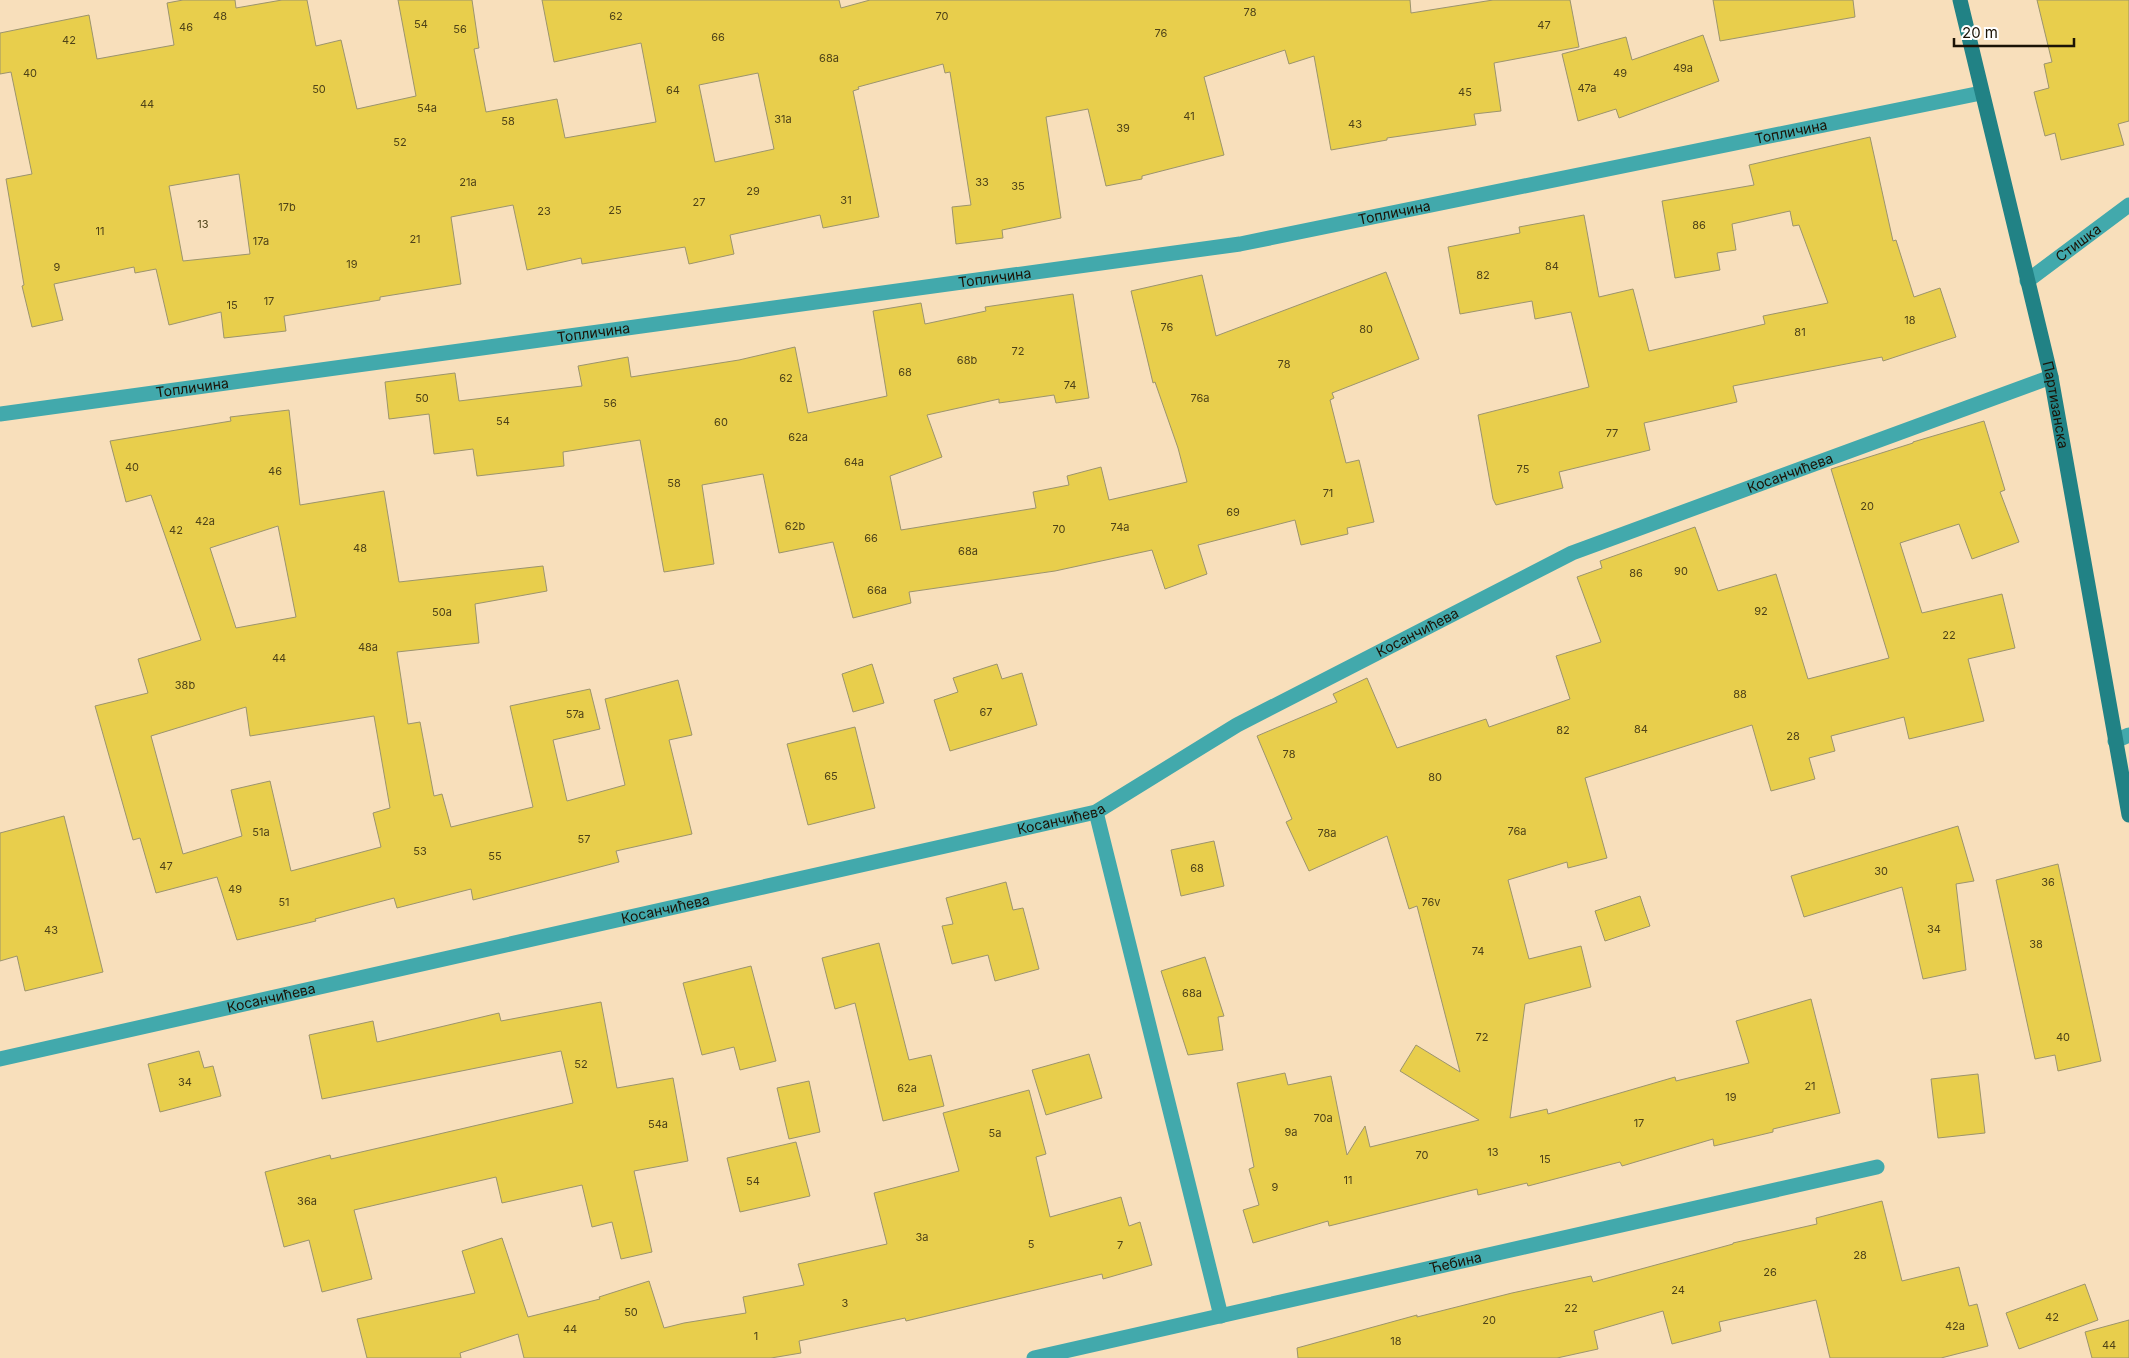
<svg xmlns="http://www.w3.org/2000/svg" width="2129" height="1358" font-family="Inter,sans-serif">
<rect width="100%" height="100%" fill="#f8dfbb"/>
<g fill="#e8ce4c" stroke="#9c946d" fill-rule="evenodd">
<path d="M183,0H235L236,8L282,0H307L316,46L341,40L357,109L416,96L398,0H472L479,48L474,49L486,112L557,99L565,138L656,122L641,43L554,62L542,0H839L841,8L870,0H1410L1411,13L1493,0H1570L1579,47L1494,63L1501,111L1474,114L1476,125L1387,138V140L1331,150L1314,56L1289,64L1285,50L1204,77L1224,155L1142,176V179L1106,186L1088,109L1046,117L1061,218L1002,230L1003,238L956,244L952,207L971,205L950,72L945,73L943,64L858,87L859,89L853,91L879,217L823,228L820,215L730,235L734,254L689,264L685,247L582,264L581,258L527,270L513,205L451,217L461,284L380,297V300L284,316L286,331L224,338L221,312L169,325L156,269L135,273L134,267L54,284L63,320L32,327L22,286L24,285L6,179L32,174L11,72L0,74V33L89,15L97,59L174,45L167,3ZM758,73L774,149L715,162L699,85ZM239,174L250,254L183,261L169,186Z"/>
<polygon points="1713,0 1853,0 1855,17 1720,41"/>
<polygon points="2037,0 2129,0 2129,121 2118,124 2124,145 2061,160 2055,133 2045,136 2034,92 2049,88 2044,64 2052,62"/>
<polygon points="1703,35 1719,81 1619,118 1616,109 1578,121 1562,54 1626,37 1632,60"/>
<polygon points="1870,137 1893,241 1896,240 1914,297 1940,288 1956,337 1883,361 1882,357 1733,386 1737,402 1644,423 1650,450 1559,472 1563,488 1496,505 1493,499 1478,415 1589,387 1571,312 1535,319 1532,301 1460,314 1448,247 1520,233 1519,227 1584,215 1599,297 1633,289 1649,351 1765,324 1763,316 1828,303 1799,225 1793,226 1790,211 1732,224 1736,250 1717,253 1720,270 1675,278 1662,201 1754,185 1749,165"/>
<polygon points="1386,272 1419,359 1332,393 1334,398 1330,400 1346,463 1359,460 1374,522 1347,528 1348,534 1301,545 1295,520 1198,545 1207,574 1165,589 1152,550 1055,571 909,592 911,603 853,618 833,542 779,553 763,474 702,485 714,564 664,572 640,440 563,452 564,466 477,476 473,449 434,454 429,414 389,419 385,382 455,373 459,401 582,386 578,366 628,357 631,377 739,360 795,347 808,413 887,396 873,311 921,303 925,324 986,311 985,307 1073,294 1089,398 1056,403 1054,395 999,403 999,399 927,415 942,457 890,476 901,530 1036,508 1033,492 1069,485 1067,476 1101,467 1109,500 1187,482 1178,448 1155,382 1153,383 1131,291 1202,275 1216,336"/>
<path d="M289,410L300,505L384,491L399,582L543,566L547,591L475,604L479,643L397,652L408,724L420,722L434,796L442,794L451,827L533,807L510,706L590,689L600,729L553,740L567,801L625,785L605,699L678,680L692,735L669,740L692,834L616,851L619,862L473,900L471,889L397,908L394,898L315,919L316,921L237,940L217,877L156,893L140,838L133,840L95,706L148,693L138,659L201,640L151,495L126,502L110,441L231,421L230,417ZM278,526L296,617L236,628L210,548ZM246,707L250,736L374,716L390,808L373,813L381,847L291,871L270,781L231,790L242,836L183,854L151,736Z"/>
<polygon points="1984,421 2005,490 2000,492 2019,542 1972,559 1959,524 1900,543 1922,613 2002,594 2015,648 1968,659 1984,721 1909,739 1904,717 1831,736 1835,751 1809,758 1815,779 1771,791 1752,725 1585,778 1607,858 1568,868 1567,862 1508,880 1529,959 1581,946 1591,987 1525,1004 1510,1118 1547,1109 1548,1114 1675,1077 1676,1081 1749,1063 1736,1021 1811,999 1840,1113 1773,1129 1773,1132 1714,1146 1713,1139 1622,1166 1620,1162 1528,1186 1527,1183 1478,1195 1477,1189 1329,1226 1328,1221 1253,1243 1243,1210 1259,1205 1249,1169 1254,1167 1237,1083 1285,1073 1288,1085 1331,1076 1347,1155 1365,1126 1370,1147 1479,1120 1400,1071 1416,1045 1460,1072 1417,906 1409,909 1387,836 1309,871 1286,822 1292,819 1257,736 1337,702 1333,694 1367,678 1397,748 1486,719 1489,727 1570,699 1556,656 1601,642 1577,577 1602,568 1600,561 1695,527 1718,591 1776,574 1808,679 1889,658 1831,469 1913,443 1913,442"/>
<polygon points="872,664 884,703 853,712 842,674"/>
<polygon points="997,664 1002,679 1022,673 1037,725 950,751 934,700 958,692 953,678"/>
<polygon points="855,727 875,808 808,825 787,744"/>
<polygon points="64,816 103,972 25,991 17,956 0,961 0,833"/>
<polygon points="1958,826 1974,881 1956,884 1966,970 1923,979 1902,887 1804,917 1791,876"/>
<polygon points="1214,841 1224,886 1181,896 1171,850"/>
<polygon points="2058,864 2101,1061 2058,1071 2055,1055 2035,1059 1996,880"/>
<polygon points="1006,882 1013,910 1023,908 1039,969 995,981 988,955 952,964 942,926 953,924 946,898"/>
<polygon points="1640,896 1650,926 1605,941 1595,911"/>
<polygon points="879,943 909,1060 931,1055 944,1106 883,1121 855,1003 835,1009 822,958"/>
<polygon points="1205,957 1224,1016 1218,1017 1223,1050 1188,1055 1161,971"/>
<polygon points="751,966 776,1061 740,1070 734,1047 702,1055 683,983"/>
<polygon points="601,1002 617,1088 673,1078 688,1161 634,1171 652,1252 621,1259 612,1222 592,1227 582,1185 502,1203 496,1177 354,1210 372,1279 322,1292 309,1240 284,1247 265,1172 330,1155 331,1159 573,1103 561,1051 322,1099 309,1035 373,1021 377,1042 499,1013 501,1021"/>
<polygon points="199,1051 204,1068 213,1066 221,1096 160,1112 148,1064"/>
<polygon points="1089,1054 1102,1098 1046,1115 1032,1070"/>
<polygon points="1978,1074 1985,1133 1938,1138 1931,1079"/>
<polygon points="809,1081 820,1132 789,1139 777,1088"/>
<polygon points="1029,1090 1046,1154 1036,1157 1050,1217 1121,1197 1129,1226 1140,1222 1152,1265 1103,1279 1102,1274 906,1321 905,1318 799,1341 801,1353 771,1358 524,1358 518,1334 460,1353 461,1358 367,1358 357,1319 475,1293 462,1251 502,1238 528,1317 600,1299 599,1297 649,1281 664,1328 684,1323 746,1313 743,1297 804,1285 798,1264 887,1244 874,1193 959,1171 943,1113"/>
<polygon points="796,1142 810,1196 740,1212 727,1158"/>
<polygon points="1882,1201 1902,1281 1959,1267 1969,1306 1977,1304 1988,1346 1941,1358 1830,1358 1816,1300 1719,1322 1721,1331 1672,1344 1663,1311 1594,1331 1598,1349 1557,1358 1298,1358 1297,1348 1417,1315 1417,1317 1512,1293 1591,1276 1593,1282 1733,1244 1733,1243 1817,1224 1816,1218"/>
<polygon points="2085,1284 2098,1320 2019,1349 2006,1313"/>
<polygon points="2129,1320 2129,1358 2092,1358 2085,1332"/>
</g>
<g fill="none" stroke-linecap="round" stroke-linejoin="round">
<g stroke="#42a9ac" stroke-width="15">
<path id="s1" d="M2027,281L2129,205"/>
<path id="s2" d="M0,414L1240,244L1981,93"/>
<polyline points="2115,741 2129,735"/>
<polyline points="1096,812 1221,1316"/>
<path id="s3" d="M0,1059L1096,812L1237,725L1572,553L2051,377"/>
<path id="s4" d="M1034,1358L1877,1167"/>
</g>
<path stroke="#218285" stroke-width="15" id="s5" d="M1960,0L2051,377L2129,815"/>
</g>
<g text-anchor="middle" stroke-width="5" stroke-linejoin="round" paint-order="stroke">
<g font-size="11" fill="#4e4218">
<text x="1250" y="16">78</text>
<text x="220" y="20">48</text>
<text x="616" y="20">62</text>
<text x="942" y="20">70</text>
<text x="421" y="28">54</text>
<text x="1544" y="29">47</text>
<text x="186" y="31">46</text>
<text x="460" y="33">56</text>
<text x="1161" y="37">76</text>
<text x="718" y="41">66</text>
<text x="69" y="44">42</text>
<text x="829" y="62">68a</text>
<text x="1683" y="72">49a</text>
<text x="30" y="77">40</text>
<text x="1620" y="77">49</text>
<text x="1587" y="92">47a</text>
<text x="319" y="93">50</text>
<text x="673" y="94">64</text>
<text x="1465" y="96">45</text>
<text x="147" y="108">44</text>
<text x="427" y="112">54a</text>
<text x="1189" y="120">41</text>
<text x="783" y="123">31a</text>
<text x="508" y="125">58</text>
<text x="1355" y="128">43</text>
<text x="1123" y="132">39</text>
<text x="400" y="146">52</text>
<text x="468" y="186">21a</text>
<text x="982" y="186">33</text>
<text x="1018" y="190">35</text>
<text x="753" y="195">29</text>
<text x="846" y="204">31</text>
<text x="699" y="206">27</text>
<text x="287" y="211">17b</text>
<text x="615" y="214">25</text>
<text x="544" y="215">23</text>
<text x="203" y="228">13</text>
<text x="1699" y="229">86</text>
<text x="100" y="235">11</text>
<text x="415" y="243">21</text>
<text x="261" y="245">17a</text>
<text x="352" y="268">19</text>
<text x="1552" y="270">84</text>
<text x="57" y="271">9</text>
<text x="1483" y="279">82</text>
<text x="269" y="305">17</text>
<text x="232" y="309">15</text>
<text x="1910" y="324">18</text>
<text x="1167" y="331">76</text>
<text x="1366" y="333">80</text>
<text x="1800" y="336">81</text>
<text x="1018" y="355">72</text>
<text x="967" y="364">68b</text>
<text x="1284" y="368">78</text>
<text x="905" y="376">68</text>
<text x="786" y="382">62</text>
<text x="1070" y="389">74</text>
<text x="422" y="402">50</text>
<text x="1200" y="402">76a</text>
<text x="610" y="407">56</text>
<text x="503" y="425">54</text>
<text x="721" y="426">60</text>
<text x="1612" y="437">77</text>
<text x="798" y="441">62a</text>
<text x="854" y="466">64a</text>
<text x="132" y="471">40</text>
<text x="1523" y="473">75</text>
<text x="275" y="475">46</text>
<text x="674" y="487">58</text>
<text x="1328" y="497">71</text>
<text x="1867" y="510">20</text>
<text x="1233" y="516">69</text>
<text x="205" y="525">42a</text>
<text x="795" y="530">62b</text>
<text x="1120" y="531">74a</text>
<text x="1059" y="533">70</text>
<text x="176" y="534">42</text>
<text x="871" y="542">66</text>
<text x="360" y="552">48</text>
<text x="968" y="555">68a</text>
<text x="1681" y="575">90</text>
<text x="1636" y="577">86</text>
<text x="877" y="594">66a</text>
<text x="1761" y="615">92</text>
<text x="442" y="616">50a</text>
<text x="1949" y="639">22</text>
<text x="368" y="651">48a</text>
<text x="279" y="662">44</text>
<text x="185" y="689">38b</text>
<text x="1740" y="698">88</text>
<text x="986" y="716">67</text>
<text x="575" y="718">57a</text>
<text x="1641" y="733">84</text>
<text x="1563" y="734">82</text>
<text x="1793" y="740">28</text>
<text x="1289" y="758">78</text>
<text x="831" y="780">65</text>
<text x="1435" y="781">80</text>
<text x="1517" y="835">76a</text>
<text x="261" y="836">51a</text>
<text x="1327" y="837">78a</text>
<text x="584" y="843">57</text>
<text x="420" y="855">53</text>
<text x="495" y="860">55</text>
<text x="166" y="870">47</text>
<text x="1197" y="872">68</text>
<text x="1881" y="875">30</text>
<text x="2048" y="886">36</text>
<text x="235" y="893">49</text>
<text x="284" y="906">51</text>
<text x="1431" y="906">76v</text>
<text x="1934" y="933">34</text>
<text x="51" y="934">43</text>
<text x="2036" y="948">38</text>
<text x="1478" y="955">74</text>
<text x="1192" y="997">68a</text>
<text x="1482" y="1041">72</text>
<text x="2063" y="1041">40</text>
<text x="581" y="1068">52</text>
<text x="185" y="1086">34</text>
<text x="1810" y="1090">21</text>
<text x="907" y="1092">62a</text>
<text x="1731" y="1101">19</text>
<text x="1323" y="1122">70a</text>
<text x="1639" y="1127">17</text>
<text x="658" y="1128">54a</text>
<text x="1291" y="1136">9a</text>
<text x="995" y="1137">5a</text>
<text x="1493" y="1156">13</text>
<text x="1422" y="1159">70</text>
<text x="1545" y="1163">15</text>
<text x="1348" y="1184">11</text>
<text x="753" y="1185">54</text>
<text x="1275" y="1191">9</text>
<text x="307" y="1205">36a</text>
<text x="922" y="1241">3a</text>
<text x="1031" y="1248">5</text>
<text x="1120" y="1249">7</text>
<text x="1860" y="1259">28</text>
<text x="1770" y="1276">26</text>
<text x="1678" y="1294">24</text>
<text x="845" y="1307">3</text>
<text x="1571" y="1312">22</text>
<text x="631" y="1316">50</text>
<text x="2052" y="1321">42</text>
<text x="1489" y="1324">20</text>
<text x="1955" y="1330">42a</text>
<text x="570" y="1333">44</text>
<text x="756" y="1340">1</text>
<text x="1396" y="1345">18</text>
<text x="2109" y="1349">44</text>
</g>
<g font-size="14" fill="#1b1306" stroke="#fff">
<text dy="5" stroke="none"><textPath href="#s2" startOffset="1814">Топличина</textPath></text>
<text dy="5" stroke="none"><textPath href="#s2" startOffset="1409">Топличина</textPath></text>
<text dy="5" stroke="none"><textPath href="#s1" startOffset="64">Стишка</textPath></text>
<text dy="5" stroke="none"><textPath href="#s2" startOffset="1004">Топличина</textPath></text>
<text dy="5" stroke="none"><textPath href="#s2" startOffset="599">Топличина</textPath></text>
<text dy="5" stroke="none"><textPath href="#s2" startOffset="194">Топличина</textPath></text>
<text dy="5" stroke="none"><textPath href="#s5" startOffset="416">Партизанска</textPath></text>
<text dy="5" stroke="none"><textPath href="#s3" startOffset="1898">Косанчићева</textPath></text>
<text dy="5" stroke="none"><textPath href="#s3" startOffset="1492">Косанчићева</textPath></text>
<text dy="5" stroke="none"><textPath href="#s3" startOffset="1088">Косанчићева</textPath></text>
<text dy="5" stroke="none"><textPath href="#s3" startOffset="682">Косанчићева</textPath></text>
<text dy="5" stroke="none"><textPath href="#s3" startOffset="278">Косанчићева</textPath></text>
<text dy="5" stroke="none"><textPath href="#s4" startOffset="432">Ћебина</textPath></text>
</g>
</g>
<path d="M1954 38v8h120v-8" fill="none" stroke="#1b1306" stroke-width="2.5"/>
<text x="1962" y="38" font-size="15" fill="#1b1306" stroke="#ffffff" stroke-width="4" paint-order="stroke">20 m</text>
</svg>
